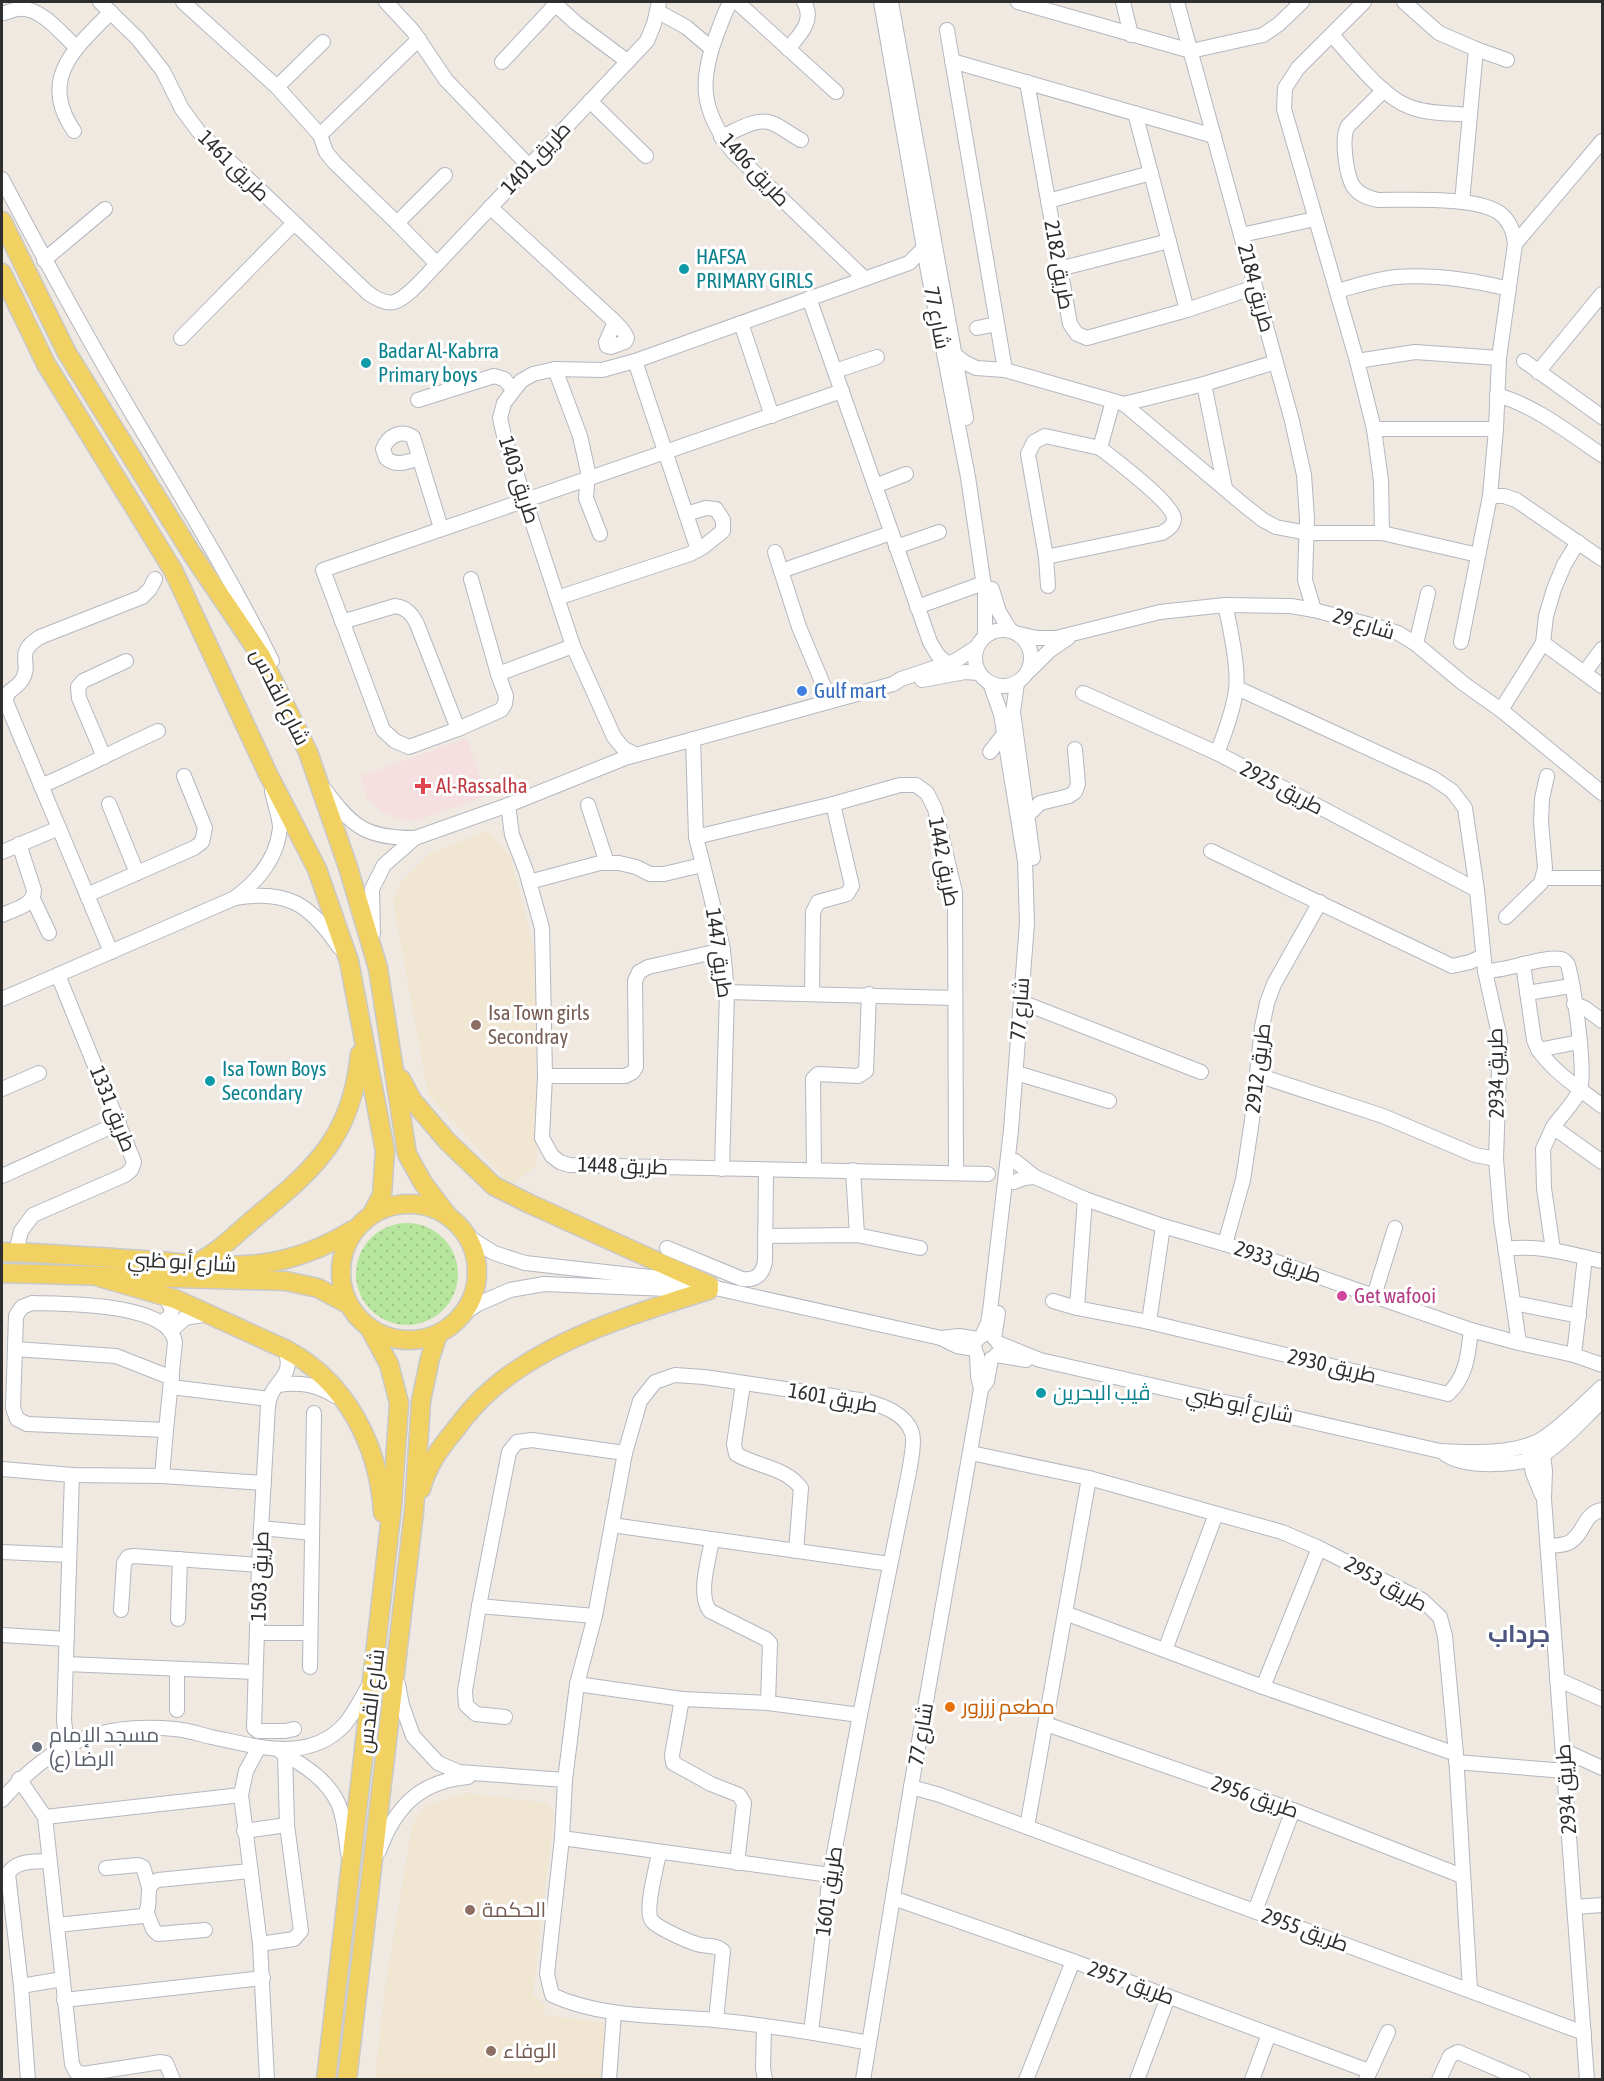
<svg xmlns="http://www.w3.org/2000/svg" width="1604" height="2081" font-family="'Asap Condensed',Cairo,sans-serif">
<defs>
<pattern id="grass-dots" width="8" height="8" patternUnits="userSpaceOnUse" patternTransform="scale(1.5)"><rect width="8" height="8" fill="#b6e59e"/><path d="M2 2h.1M6 6h.1" fill="none" stroke="#9dc588" stroke-width="1.8" stroke-linecap="round"/></pattern>
</defs>
<rect width="100%" height="100%" fill="#efe9e1"/>
<g fill="#f0e6d1">
<polygon points="488,831 511,858 536,957 537,1165 511,1185 428,1094 393,901 401,882 430,853"/>
<polygon points="466,1793 547,1803 554,1813 533,1995 544,2005 545,2014 529,2013 606,2023 601,2079 375,2079 384,1996 412,1825 426,1806"/>
</g>
<polygon fill="#f5dfe0" points="467,738 486,796 415,821 398,818 382,812 368,799 361,776"/>
<circle fill="url(#grass-dots)" cx="407" cy="1274" r="51"/>
<g fill="none" stroke-linecap="round" stroke-linejoin="round">
<g stroke="#b4b7c1" stroke-width="16">
<g id="minor">
<path d="M100,2L138,39L163,71L182,109L199,132L368,293C375,298 385,304 394,302C408,298 427,274 437,264L647,41L654,24L659,2"/>
<polyline points="183,2 277,87 320,135 326,152 335,163 397,223 437,264"/>
<polyline points="386,2 413,31 446,80 529,166"/>
<polyline points="553,2 576,23 627,61"/>
<path d="M731,2C725,10 722,21 718,31C699,80 700,109 733,152L865,279"/>
<polyline points="737,2 836,92"/>
<polyline points="881,2 928,271 968,477 985,593 985,636"/>
<polyline points="891,2 966,418"/>
<polyline points="1018,2 1191,51 1263,35 1279,24 1302,2"/>
<polyline points="1123,2 1131,35"/>
<polyline points="1177,2 1292,421 1304,475 1307,518 1305,580 1314,610"/>
<polyline points="1364,2 1298,68 1285,88 1284,109 1357,361 1374,429 1381,481 1382,533"/>
<polyline points="1404,2 1439,33 1476,49 1507,60"/>
<polyline points="657,11 686,27 711,48"/>
<path d="M4,13C8,12 13,10 18,9C40,6 61,33 76,47"/>
<polyline points="947,30 1005,370"/>
<path d="M1332,35C1353,58 1382,97 1410,107C1428,114 1451,113 1470,115"/>
<path d="M788,49C800,34 815,21 804,2"/>
<polyline points="952,61 1214,136"/>
<polyline points="502,62 556,4"/>
<polyline points="1027,82 1070,324 1077,334 1087,338 1187,310 1255,287"/>
<polyline points="277,87 323,42"/>
<path d="M1384,90L1348,126C1341,137 1346,174 1353,186C1359,195 1368,198 1378,200C1407,200 1481,196 1502,215C1511,223 1514,233 1515,244L1499,358L1496,429L1490,496L1461,642"/>
<polyline points="590,101 646,156"/>
<polyline points="1135,113 1187,310"/>
<path d="M74,131C38,79 75,48 111,12"/>
<polyline points="320,135 419,39"/>
<path d="M721,137C736,131 756,117 772,123C782,127 791,135 801,140"/>
<path d="M2,179C49,268 97,356 149,442C192,515 234,584 272,661"/>
<polyline points="1048,201 1151,173"/>
<polyline points="1462,202 1476,49"/>
<path d="M490,207L613,320C618,325 625,331 627,338L625,342L611,347L607,346L606,342L615,322"/>
<polyline points="397,223 445,175"/>
<polyline points="1241,235 1315,219"/>
<polyline points="1515,244 1602,141"/>
<polyline points="44,260 105,209"/>
<polyline points="1059,269 1169,241"/>
<path d="M1337,291C1356,286 1376,279 1396,277C1434,274 1473,280 1509,289"/>
<polyline points="809,298 930,642 937,654 947,664"/>
<polyline points="741,323 772,416"/>
<polyline points="977,328 997,324"/>
<polyline points="181,338 293,224"/>
<polyline points="954,354 964,362 976,368 1005,370 1124,404 1244,505 1263,520 1276,527 1307,533 1382,533 1478,555"/>
<polyline points="635,361 698,550"/>
<polyline points="1357,361 1415,352 1499,358"/>
<polyline points="1524,361 1602,417"/>
<polyline points="555,369 580,436 588,472 586,498 600,534"/>
<polyline points="835,371 877,357"/>
<polyline points="1538,372 1602,294"/>
<polyline points="1204,384 1225,488"/>
<path d="M1497,395C1536,406 1569,433 1602,455"/>
<polyline points="418,400 494,376 504,379 513,389"/>
<polyline points="1124,404 1204,384 1276,362"/>
<polyline points="1374,429 1496,429"/>
<path d="M419,458C407,462 396,467 386,458L383,449C388,436 401,429 413,437L441,528"/>
<polyline points="875,486 906,474"/>
<polyline points="1490,496 1504,496 1516,500 1602,559"/>
<polyline points="896,547 939,532"/>
<polyline points="775,552 799,627 830,701"/>
<path d="M1046,557L1162,533C1168,529 1173,527 1174,519C1174,504 1114,459 1100,448L1113,401"/>
<polyline points="781,571 891,533"/>
<polyline points="471,579 498,674 506,696 505,704 501,710 458,729 409,747 395,741 383,730 323,570 842,391"/>
<polyline points="1048,586 1046,557 1028,454 1034,442 1045,436 1100,448"/>
<polyline points="992,589 999,612 1010,630"/>
<polyline points="557,598 690,554 703,547 723,531 723,520 716,509 706,508 686,514"/>
<polyline points="917,607 984,583"/>
<path d="M342,622L395,606C406,607 412,614 417,624L458,729"/>
<circle cx="1003" cy="658" r="28"/>
<polyline points="1019,634 1037,638 1056,638 1160,612 1225,605 1291,606 1314,610 1382,628 1398,633 1416,644 1464,684 1501,710 1602,793"/>
<polyline points="1543,643 1602,686"/>
<polyline points="1416,644 1428,593"/>
<polyline points="1030,670 1049,651 1068,638"/>
<polyline points="1585,672 1602,649"/>
<polyline points="498,674 573,646"/>
<polyline points="922,680 965,672 979,673"/>
<polyline points="1017,683 1013,712 1033,858"/>
<polyline points="1237,688 1433,778 1452,791 1465,808 1477,890 1485,971 1500,1039 1496,1159 1501,1219 1519,1343"/>
<polyline points="1083,693 1217,753 1477,890"/>
<polyline points="7,694 6,702 111,952"/>
<path d="M7,694C12,689 19,685 22,680C33,662 13,654 40,637L142,597L150,589L155,579"/>
<polyline points="1501,710 1543,643 1546,616 1554,589 1564,565 1578,542"/>
<polyline points="693,739 696,837 717,921 723,950 727,992 722,1169"/>
<polyline points="990,752 1004,734"/>
<path d="M1217,753C1225,733 1233,712 1236,690C1239,670 1230,625 1225,605"/>
<polyline points="636,755 623,748 614,737 573,646 504,436 500,418 504,403 521,381 533,374 555,369 602,370 635,361 909,263 924,248"/>
<polyline points="104,757 79,698 78,687 83,681 126,661"/>
<path d="M41,786C81,769 118,749 158,731"/>
<path d="M325,790C353,828 367,838 415,838"/>
<polyline points="109,804 137,873"/>
<polyline points="508,805 512,835 526,871 542,928 545,1076 542,1138 552,1156 560,1162 569,1165 988,1174"/>
<polyline points="588,805 607,863"/>
<polyline points="1028,815 1040,803 1069,796 1075,792 1078,784 1075,749"/>
<polyline points="696,837 833,804 900,785 916,785 927,793 935,809 955,892 956,1173"/>
<polyline points="1211,851 1452,966 1470,962 1483,956"/>
<polyline points="2,852 59,828"/>
<polyline points="1544,878 1602,878"/>
<polyline points="529,882 600,863 619,863 636,867 650,874 664,874 702,865"/>
<polyline points="87,895 194,848 202,842 205,828 184,776"/>
<path d="M236,897C259,880 277,857 280,828C280,817 274,802 272,791"/>
<polyline points="33,899 49,933"/>
<path d="M2,915C14,909 34,906 34,890L19,844"/>
<polyline points="1506,917 1541,883 1545,868 1541,822 1542,799 1547,776"/>
<polyline points="373,933 372,889 384,865 415,838 508,805 625,758 893,684 901,679 955,661 977,647"/>
<path d="M1523,964L1534,1040C1542,1065 1582,1090 1602,1106"/>
<path d="M1485,971C1508,971 1541,956 1561,959C1565,960 1566,962 1568,965C1574,987 1586,1071 1580,1089C1575,1103 1561,1115 1553,1127"/>
<polyline points="727,992 955,998"/>
<polyline points="1527,993 1571,986"/>
<polyline points="812,994 813,912 818,902 847,894 852,886 833,804"/>
<path d="M2,999L235,898C287,889 310,904 339,947"/>
<polyline points="1574,1004 1585,1008 1602,1021"/>
<polyline points="1029,1005 1201,1072"/>
<polyline points="1538,1050 1579,1042"/>
<polyline points="1023,1075 1109,1101"/>
<polyline points="1257,1075 1383,1116 1475,1155 1496,1159"/>
<polyline points="545,1076 625,1076 633,1072 636,1067 635,981 639,972 648,967 723,950"/>
<polyline points="2,1089 39,1073"/>
<polyline points="1015,1161 1035,1177 1085,1199 1163,1226 1225,1244 1471,1330 1519,1343 1574,1355 1602,1365"/>
<polyline points="814,1170 813,1079 818,1074 858,1076 866,1071 869,994"/>
<polyline points="853,1170 857,1235"/>
<polyline points="2,1176 119,1123"/>
<polyline points="1014,1182 1024,1178 1035,1177"/>
<polyline points="467,1236 494,1253 525,1263 695,1282 720,1289 941,1338 957,1346 975,1349"/>
<polyline points="765,1236 857,1235 920,1248"/>
<polyline points="1225,1244 1243,1180 1252,1120 1262,1027 1267,1003 1274,984 1320,902"/>
<path d="M667,1248L742,1279C756,1281 763,1274 765,1261L766,1170"/>
<path d="M1506,1249C1539,1244 1570,1254 1602,1261"/>
<polyline points="1553,1250 1544,1188 1543,1149 1553,1127 1602,1162"/>
<polyline points="16,1252 21,1231 33,1215 125,1175 131,1170 134,1162 58,975"/>
<polyline points="1374,1296 1395,1228"/>
<path d="M1053,1301L1077,1308L1149,1322L1448,1394C1467,1376 1468,1354 1471,1330"/>
<path d="M32,1303C63,1304 169,1302 175,1342L166,1430L27,1424L17,1419L13,1408L16,1316L22,1307Z"/>
<polyline points="1514,1303 1579,1316"/>
<polyline points="1077,1308 1085,1199"/>
<polyline points="463,1314 478,1304 510,1290 544,1284 694,1290"/>
<polyline points="1149,1322 1163,1226"/>
<polyline points="161,1323 170,1316 172,1310 165,1295"/>
<polyline points="171,1331 185,1318 208,1314"/>
<polyline points="982,1336 988,1323 990,1311 1011,1130 1027,923 1025,861 1001,714 990,683"/>
<polyline points="941,1338 959,1336 978,1339"/>
<polyline points="994,1338 998,1313"/>
<path d="M998,1343L1040,1360L1440,1451C1469,1453 1517,1454 1542,1439C1563,1426 1584,1403 1602,1387"/>
<polyline points="15,1349 116,1356 172,1378"/>
<path d="M285,1349C296,1380 271,1379 268,1406L259,1565L254,1728L258,1731H285L294,1729"/>
<polyline points="977,1355 978,1376 981,1389"/>
<polyline points="996,1355 1026,1360"/>
<polyline points="1574,1355 1585,1257"/>
<path d="M743,1384L734,1444L736,1454C758,1467 785,1467 801,1488L796,1551"/>
<path d="M278,1385C300,1382 316,1384 335,1396"/>
<polyline points="171,1387 269,1399"/>
<polyline points="1541,1440 1545,1471 1544,1499 1587,2080"/>
<polyline points="1529,1450 1533,1473 1542,1495"/>
<polyline points="971,1453 1089,1478 1282,1532 1319,1548 1422,1600 1440,1617 1445,1636 1456,1754 1470,1990"/>
<path d="M1445,1454C1466,1469 1522,1466 1544,1454C1561,1444 1587,1415 1602,1401"/>
<polyline points="2,1469 72,1475 162,1476 264,1483"/>
<polyline points="162,1476 166,1430"/>
<polyline points="612,1525 890,1564"/>
<polyline points="261,1528 312,1533"/>
<path d="M712,1540C709,1559 697,1595 710,1611L766,1639L770,1643L768,1703"/>
<path d="M1548,1546C1554,1545 1562,1546 1568,1543C1584,1536 1583,1513 1602,1510"/>
<polyline points="2,1552 69,1555"/>
<polyline points="479,1606 595,1616"/>
<polyline points="121,1610 124,1563 128,1557 134,1556 259,1565"/>
<polyline points="1065,1613 1263,1687 1456,1754"/>
<polyline points="178,1619 180,1559"/>
<polyline points="258,1633 310,1633"/>
<polyline points="2,1635 67,1639"/>
<polyline points="1165,1650 1216,1514"/>
<polyline points="66,1664 255,1672"/>
<polyline points="310,1667 314,1413"/>
<polyline points="1557,1679 1602,1699"/>
<polyline points="398,1684 402,1705 413,1736 438,1763 459,1772 565,1780"/>
<polyline points="577,1684 682,1699 768,1703 860,1715"/>
<polyline points="1263,1687 1319,1548"/>
<polyline points="682,1699 672,1755 673,1763 711,1784 739,1795 744,1803 737,1863"/>
<polyline points="177,1710 177,1670"/>
<polyline points="505,1717 476,1714 466,1705 465,1691 479,1606 509,1452 517,1442 532,1440 625,1453"/>
<polyline points="1046,1724 1293,1810 1462,1876"/>
<polyline points="67,1745 64,1720 72,1475"/>
<polyline points="259,1747 246,1771 241,1795 260,1944 267,2080"/>
<polyline points="1563,1750 1602,1768"/>
<path d="M280,1751C303,1765 326,1778 338,1803C344,1816 346,1839 348,1853"/>
<polyline points="1456,1762 1565,1771"/>
<polyline points="19,1779 45,1817 72,2064 76,2072 83,2074 161,2062 166,2063 173,2080"/>
<polyline points="911,1787 940,1795 1584,2033"/>
<path d="M2,1800C51,1743 100,1722 175,1729C187,1730 199,1734 211,1737C256,1746 309,1764 345,1724C355,1712 362,1698 369,1685"/>
<polyline points="45,1817 241,1795"/>
<polyline points="1027,1827 1089,1478"/>
<polyline points="244,1831 287,1825"/>
<polyline points="562,1838 830,1875"/>
<path d="M379,1851C395,1807 420,1781 468,1777"/>
<path d="M659,1853C657,1866 644,1911 652,1921C658,1928 687,1941 697,1944C705,1947 716,1944 723,1951L716,2020"/>
<polyline points="106,1868 138,1865 143,1867 149,1887"/>
<polyline points="893,1898 1073,1961 1369,2071"/>
<polyline points="1575,1907 1602,1905"/>
<polyline points="1255,1911 1293,1810"/>
<polyline points="147,1913 153,1929 158,1934 205,1930"/>
<path d="M57,1925L143,1916C155,1906 141,1886 158,1880L250,1871"/>
<polyline points="260,1944 294,1939 301,1931 287,1825 285,1754"/>
<polyline points="21,1986 62,1979"/>
<polyline points="64,2000 263,1978"/>
<polyline points="764,2027 763,2068 765,2080"/>
<path d="M811,2032L830,1875L860,1715L910,1467C911,1458 915,1442 912,1433C906,1414 884,1406 866,1401L704,1377L675,1375L655,1382L640,1401L625,1453L595,1616L577,1684L565,1780L562,1838L547,1974L552,1995C601,2018 661,2015 714,2020C766,2025 818,2033 869,2043"/>
<path d="M28,2080L21,1986L8,1874C15,1860 34,1862 48,1861"/>
<polyline points="609,2080 614,2012"/>
<polyline points="863,2080 911,1787 981,1389 987,1381 991,1359"/>
<polyline points="1026,2080 1073,1961"/>
<polyline points="1137,2080 1168,1997"/>
<polyline points="1252,2080 1269,2034"/>
<polyline points="1366,2080 1388,2032"/>
<polyline points="1439,2080 1450,2056 1458,2052 1523,2080"/>
</g>
</g>
<g stroke="#c9c9c9" stroke-width="21">
<g id="major">
<polyline points="2,221 67,353 192,554 261,656 308,752 348,867 378,968 407,1154 423,1183 448,1216"/>
<polyline points="2,273 46,364 173,570 268,774 317,869 349,961 385,1151 382,1195 372,1214"/>
<polyline points="401,1079 412,1100 448,1142 494,1186 530,1204 709,1285"/>
<circle cx="409" cy="1272" r="68"/>
<path d="M2,1252C54,1253 106,1258 158,1261C200,1265 245,1270 286,1259C310,1253 332,1243 353,1230"/>
<path d="M195,1264C216,1254 233,1237 250,1222C313,1170 351,1140 360,1054"/>
<polyline points="2,1273 286,1281 318,1288 348,1304"/>
<path d="M99,1277L175,1299L285,1349C346,1381 379,1445 383,1513"/>
<path d="M421,1489C427,1466 440,1448 455,1430C466,1415 479,1400 492,1389C550,1338 637,1313 709,1290"/>
<polyline points="326,2080 392,1507 399,1403 389,1364 369,1327"/>
<polyline points="347,2080 414,1511 421,1401 430,1358 438,1334"/>
</g>
</g>
<use href="#minor" stroke="#fff" stroke-width="14"/>
<use href="#major" stroke="#f2d163" stroke-width="18"/>
</g>
<g fill="#0f9aa8" stroke="#fff" stroke-width="2">
<circle cx="684" cy="269" r="6"/>
<circle cx="366" cy="363" r="6"/>
<circle cx="210" cy="1081" r="6"/>
<circle cx="1041" cy="1393" r="6"/>
</g>
<circle fill="#3f7fe0" stroke="#fff" stroke-width="2" cx="802" cy="691" r="6"/>
<path fill="#e0444e" stroke="#fff" stroke-width="2" d="M420 777h6v6h6v6h-6v6h-6v-6h-6v-6h6z"/>
<g fill="#8d6e63" stroke="#fff" stroke-width="2">
<circle cx="476" cy="1025" r="6"/>
<circle cx="470" cy="1910" r="6"/>
<circle cx="491" cy="2051" r="6"/>
</g>
<circle fill="#d1479c" stroke="#fff" stroke-width="2" cx="1342" cy="1296" r="6"/>
<circle fill="#e8710a" stroke="#fff" stroke-width="2" cx="950" cy="1707" r="6"/>
<circle fill="#6b7280" stroke="#fff" stroke-width="2" cx="37" cy="1747" r="6"/>
<g text-anchor="middle" stroke-width="6" stroke-linejoin="round" paint-order="stroke">
<g font-size="21" fill="#2e2e2e" stroke="#fff">
<text transform="translate(536 158) rotate(-47)" y="7">طريق 1401</text>
<text transform="translate(234 166) rotate(45)" y="7">طريق 1461</text>
<text transform="translate(755 170) rotate(47)" y="7">طريق 1406</text>
<text transform="translate(1059 265) rotate(80)" y="7">طريق 2182</text>
<text transform="translate(1256 288) rotate(75)" y="7">طريق 2184</text>
<text transform="translate(937 318) rotate(79)" y="7">شارع 77</text>
<text transform="translate(519 480) rotate(72)" y="7">طريق 1403</text>
<text transform="translate(1364 624) rotate(17)" y="7">شارع 29</text>
<text transform="translate(280 697) rotate(63)" y="7">شارع القدس</text>
<text transform="translate(1282 788) rotate(28)" y="7">طريق 2925</text>
<text transform="translate(944 862) rotate(79)" y="7">طريق 1442</text>
<text transform="translate(719 953) rotate(82)" y="7">طريق 1447</text>
<text transform="translate(1020 1009) rotate(-86)" y="7">شارع 77</text>
<text transform="translate(1258 1068) rotate(-83)" y="7">طريق 2912</text>
<text transform="translate(1496 1073) rotate(-91)" y="7">طريق 2934</text>
<text transform="translate(113 1109) rotate(68)" y="7">طريق 1331</text>
<text transform="translate(623 1166) rotate(2)" y="7">طريق 1448</text>
<text transform="translate(182 1262) rotate(3)" y="7">شارع أبو ظبي</text>
<text transform="translate(1278 1262) rotate(19)" y="7">طريق 2933</text>
<text transform="translate(1332 1366) rotate(13)" y="7">طريق 2930</text>
<text transform="translate(833 1398) rotate(10)" y="7">طريق 1601</text>
<text transform="translate(1240 1405) rotate(12)" y="7">شارع أبو ظبي</text>
<text transform="translate(260 1576) rotate(-88)" y="7">طريق 1503</text>
<text transform="translate(1386 1584) rotate(29)" y="7">طريق 2953</text>
<text transform="translate(371 1701) rotate(-83)" y="7">شارع القدس</text>
<text transform="translate(921 1734) rotate(-80)" y="7">شارع 77</text>
<text transform="translate(1566 1789) rotate(-94)" y="7">طريق 2934</text>
<text transform="translate(1255 1797) rotate(19)" y="7">طريق 2956</text>
<text transform="translate(829 1891) rotate(-82)" y="7">طريق 1601</text>
<text transform="translate(1305 1930) rotate(20)" y="7">طريق 2955</text>
<text transform="translate(1131 1983) rotate(20)" y="7">طريق 2957</text>
</g>
<g font-size="21" fill="#0d838f" stroke="#fff" text-anchor="start">
<text x="696" y="264">HAFSA<tspan x="696" dy="24">PRIMARY GIRLS</tspan></text>
<text x="378" y="358">Badar Al-Kabrra<tspan x="378" dy="24">Primary boys</tspan></text>
<text x="222" y="1076">Isa Town Boys<tspan x="222" dy="24">Secondary</tspan></text>
<text x="1053" y="1400">ڤيب البحرين</text>
</g>
<g font-size="21" fill="#366cbe" stroke="#fff" text-anchor="start">
<text x="814" y="698">Gulf mart</text>
</g>
<g font-size="21" fill="#be3a42" stroke="#fff" text-anchor="start">
<text x="436" y="793">Al-Rassalha</text>
</g>
<g font-size="21" fill="#785e54" stroke="#fff" text-anchor="start">
<text x="488" y="1020">Isa Town girls<tspan x="488" dy="24">Secondray</tspan></text>
<text x="482" y="1917">الحكمة</text>
<text x="503" y="2058">الوفاء</text>
</g>
<g font-size="21" fill="#b23c85" stroke="#fff" text-anchor="start">
<text x="1354" y="1303">Get wafooi</text>
</g>
<g font-size="21" fill="#c56008" stroke="#fff" text-anchor="start">
<text x="962" y="1714">مطعم زرزور</text>
</g>
<g font-size="21" fill="#5b616d" stroke="#fff" text-anchor="start">
<text x="49" y="1742">مسجد الإمام<tspan x="49" dy="24">الرضا (ع)</tspan></text>
</g>
<g font-size="24" font-weight="bold" fill="#4d5680" stroke="#fff">
<text x="1519" y="1642">جرداب</text>
</g>
</g>
<rect width="1604" height="2081" fill="none" stroke="#2e2e2e" stroke-width="6"/>
</svg>
